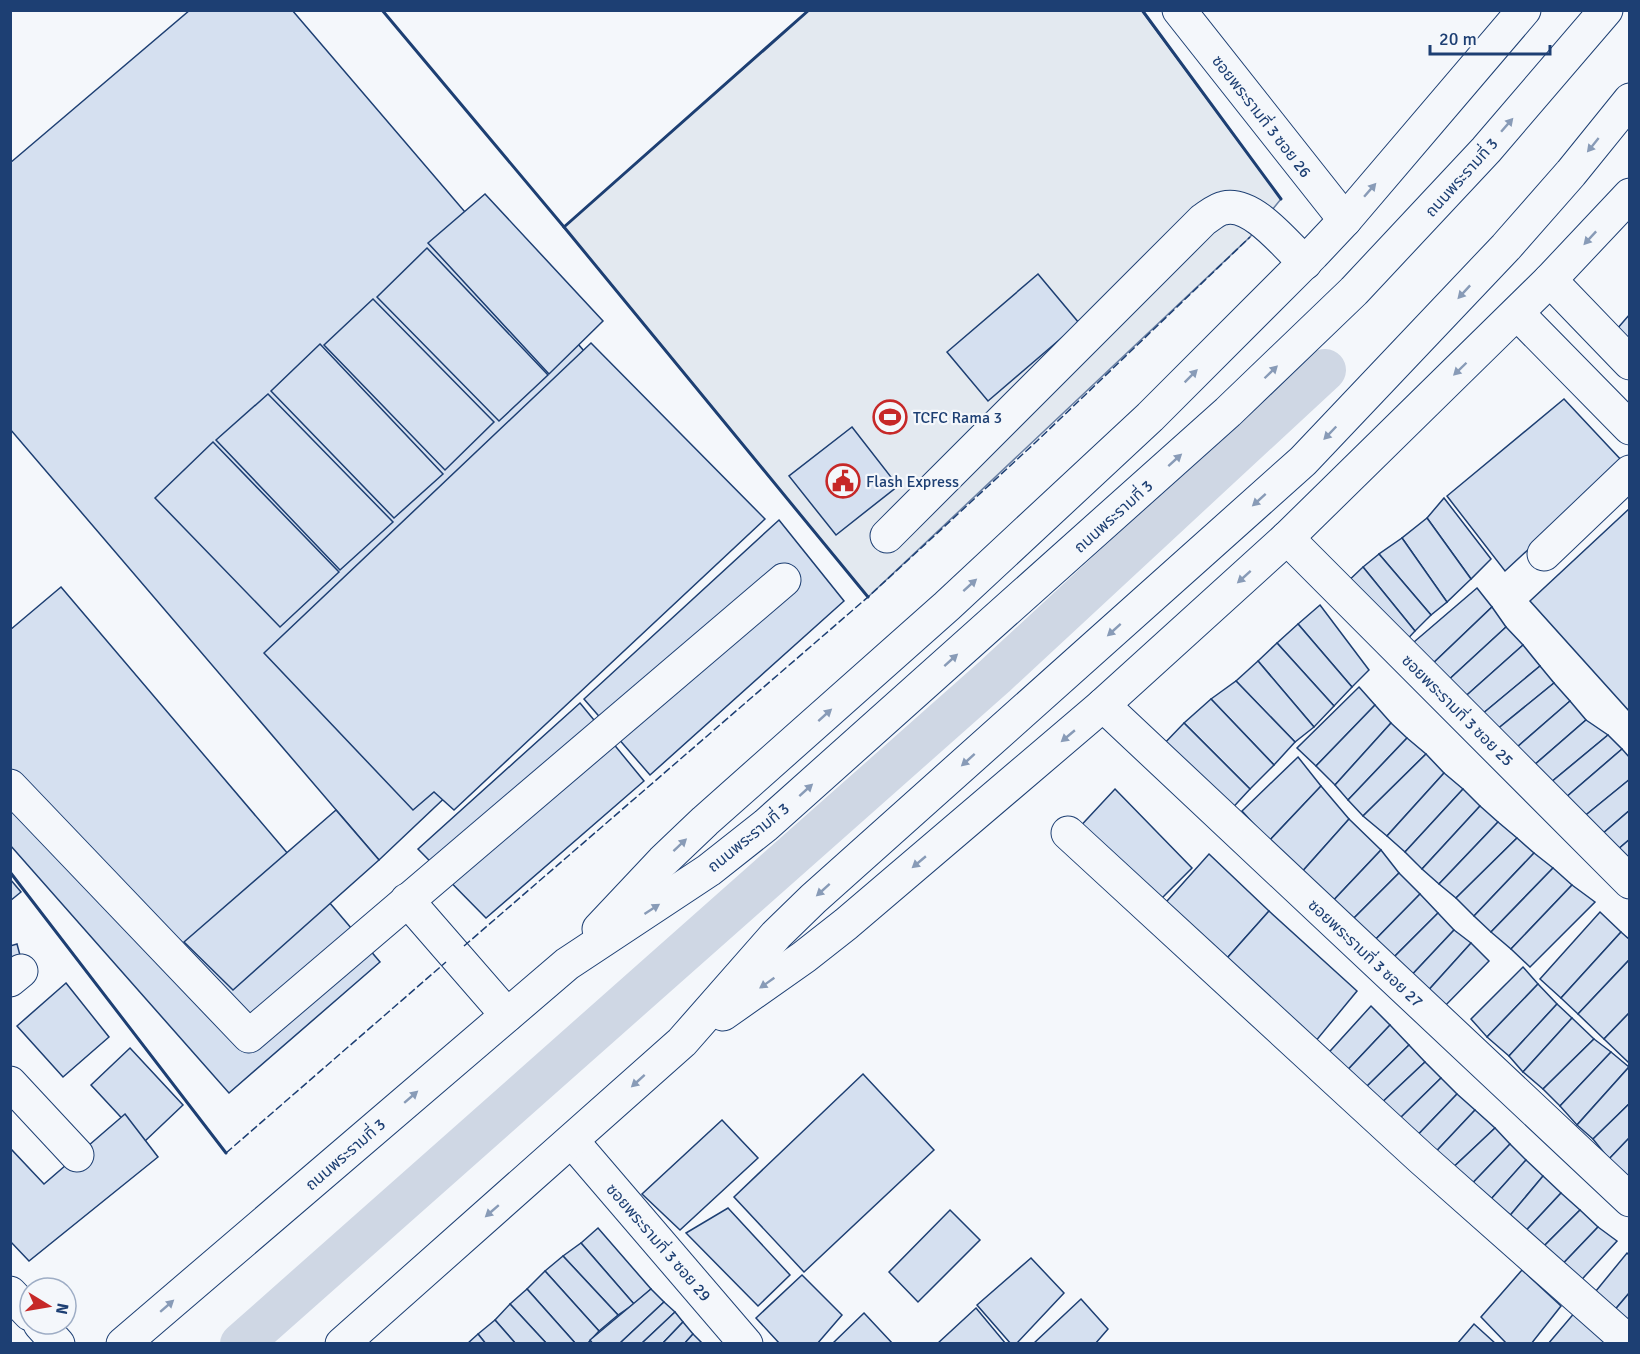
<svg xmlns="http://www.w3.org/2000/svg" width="1640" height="1354" font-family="Signika,'Noto Sans Thai',sans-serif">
<rect width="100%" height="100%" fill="#f4f7fb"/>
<polygon fill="#e3e9f0" stroke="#687fa3" stroke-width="1.5" points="809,10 1142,11 1281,199 1250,237 868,597 564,227"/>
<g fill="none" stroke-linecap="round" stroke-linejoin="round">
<polyline stroke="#cfd7e4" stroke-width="42" points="241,1344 995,676 1325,370"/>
</g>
<g fill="#d5e0f0" stroke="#1d3f73" stroke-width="1.5">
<polygon points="190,10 292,10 733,525 379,860 10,429 10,163"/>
<polygon points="485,194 603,321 549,374 428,243"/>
<polygon points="427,248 548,375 499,421 377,297"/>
<polygon points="1038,274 1079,323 988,401 947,352"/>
<polygon points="373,299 494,422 445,470 324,345"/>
<polygon points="1630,314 1630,357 1610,337"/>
<polygon points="591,343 765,519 454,810 434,792 413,810 264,653"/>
<polygon points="320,344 443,474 394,518 271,391"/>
<polygon points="268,394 393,522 340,570 216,440"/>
<polygon points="1564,399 1623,462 1505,571 1447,496"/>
<polygon points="852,427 898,486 836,535 789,476"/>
<polygon points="213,442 339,572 280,627 155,498"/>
<polygon points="1444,498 1491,559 1471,579 1427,518"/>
<polygon points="1630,508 1630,712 1530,601"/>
<polygon points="1427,518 1471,579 1447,602 1402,538"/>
<polygon points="779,520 844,601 650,775 584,699"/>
<polygon points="1402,538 1447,602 1431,615 1379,554"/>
<polygon points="1379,554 1431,615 1415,631 1363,567"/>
<polygon points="1363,567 1415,631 1400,647 1343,586"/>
<polygon points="61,587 380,962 229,1093 10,845 10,630"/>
<polygon points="1477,588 1492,607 1426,670 1407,648"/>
<polygon points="1320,605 1369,670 1352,687 1298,624"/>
<polygon points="1492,607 1506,627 1443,685 1426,670"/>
<polygon points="1298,624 1352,687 1334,706 1277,643"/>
<polygon points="1506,627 1523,645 1459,702 1443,685"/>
<polygon points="1277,643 1334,706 1314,727 1258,661"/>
<polygon points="1523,645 1540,666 1475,720 1459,702"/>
<polygon points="1258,661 1314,727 1295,742 1236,681"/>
<polygon points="1540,666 1554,683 1490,735 1475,720"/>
<polygon points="1236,681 1295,742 1274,765 1211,699"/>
<polygon points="1554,683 1570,701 1508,755 1490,735"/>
<polygon points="1359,687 1375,705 1316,766 1297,748"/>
<polygon points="1211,699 1274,765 1250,789 1184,723"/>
<polygon points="1570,701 1586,720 1525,773 1508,755"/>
<polygon points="580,703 644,781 486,918 418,849"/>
<polygon points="1375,705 1391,723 1335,785 1316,766"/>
<polygon points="1586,720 1608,735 1544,788 1525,773"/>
<polygon points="1184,723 1250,789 1226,815 1160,748"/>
<polygon points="1391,723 1407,738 1348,800 1335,785"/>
<polygon points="1608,735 1622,749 1557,805 1544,788"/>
<polygon points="1407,738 1426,754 1363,816 1348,800"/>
<polygon points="1622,749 1630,758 1630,779 1576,823 1557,805"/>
<polygon points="1426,754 1444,773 1387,836 1363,816"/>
<polygon points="1298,757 1321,786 1269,841 1242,811"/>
<polygon points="1444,773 1463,789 1405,852 1387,836"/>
<polygon points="1630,779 1630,810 1594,841 1576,823"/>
<polygon points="1321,786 1349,819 1300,874 1269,841"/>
<polygon points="1115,789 1192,868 1155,905 1075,832"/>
<polygon points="1463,789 1480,806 1422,869 1405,852"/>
<polygon points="1480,806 1498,822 1439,884 1422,869"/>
<polygon points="336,810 379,860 233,990 184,942"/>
<polygon points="1630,810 1630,839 1609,857 1594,841"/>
<polygon points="1349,819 1381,850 1329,905 1300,874"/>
<polygon points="1498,822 1517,838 1456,898 1439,884"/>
<polygon points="1517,838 1534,853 1474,916 1456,898"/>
<polygon points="1630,839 1630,874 1609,857"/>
<polygon points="1381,850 1399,873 1347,925 1329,905"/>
<polygon points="1534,853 1553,868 1491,932 1474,916"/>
<polygon points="1209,854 1269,911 1220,966 1159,910"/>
<polygon points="1553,868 1572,885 1511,949 1491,932"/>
<polygon points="1399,873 1420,894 1369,946 1347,925"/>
<polygon points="10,879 21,892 10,901"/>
<polygon points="1572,885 1595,902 1530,967 1511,949"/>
<polygon points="1420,894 1438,913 1389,962 1369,946"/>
<polygon points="1269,911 1357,991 1310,1048 1220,966"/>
<polygon points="1600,912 1621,932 1561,998 1540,979"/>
<polygon points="1438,913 1454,930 1408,979 1389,962"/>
<polygon points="1454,930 1471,943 1425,994 1408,979"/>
<polygon points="1621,932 1630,940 1630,959 1578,1014 1561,998"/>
<polygon points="1471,943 1489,961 1441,1010 1425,994"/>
<polygon points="17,944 21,959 10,969 10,946"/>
<polygon points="1630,959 1630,1012 1604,1039 1578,1014"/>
<polygon points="1523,967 1538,984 1487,1037 1471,1019"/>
<polygon points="66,983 109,1037 63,1077 17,1026"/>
<polygon points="1538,984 1557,1004 1509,1056 1487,1037"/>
<polygon points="1557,1004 1572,1018 1523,1072 1509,1056"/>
<polygon points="1371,1006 1390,1025 1340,1078 1322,1060"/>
<polygon points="1630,1012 1630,1060 1628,1062 1604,1039"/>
<polygon points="1572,1018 1594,1039 1543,1089 1523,1072"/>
<polygon points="1390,1025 1409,1045 1360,1093 1340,1078"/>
<polygon points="1594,1039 1611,1052 1560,1106 1543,1089"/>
<polygon points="1409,1045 1425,1062 1376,1108 1360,1093"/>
<polygon points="130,1048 183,1105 144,1142 91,1085"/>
<polygon points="1611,1052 1629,1067 1577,1125 1560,1106"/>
<polygon points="1425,1062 1441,1078 1393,1125 1376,1108"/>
<polygon points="1629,1067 1630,1103 1593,1139 1577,1125"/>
<polygon points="863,1074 934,1150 804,1272 734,1197"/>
<polygon points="1441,1078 1457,1094 1410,1143 1393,1125"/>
<polygon points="1457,1094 1475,1110 1428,1160 1410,1143"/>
<polygon points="1630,1103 1630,1137 1609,1159 1593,1139"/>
<polygon points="1475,1110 1495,1128 1445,1175 1428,1160"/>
<polygon points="125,1114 158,1157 29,1261 10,1241 10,1148 44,1184"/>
<polygon points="722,1120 758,1158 680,1230 642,1194"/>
<polygon points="1495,1128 1510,1144 1464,1192 1445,1175"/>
<polygon points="1630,1137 1630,1175 1627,1178 1609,1159"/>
<polygon points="1510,1144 1526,1160 1483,1208 1464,1192"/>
<polygon points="1526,1160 1543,1176 1502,1225 1483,1208"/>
<polygon points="1543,1176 1561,1193 1519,1238 1502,1225"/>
<polygon points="1561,1193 1580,1210 1535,1255 1519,1238"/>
<polygon points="728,1208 790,1275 758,1306 686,1233"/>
<polygon points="950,1210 980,1240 918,1302 889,1272"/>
<polygon points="1580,1210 1598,1227 1554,1273 1535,1255"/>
<polygon points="1598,1227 1617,1241 1574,1288 1554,1273"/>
<polygon points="598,1228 651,1289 634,1304 581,1243"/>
<polygon points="581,1243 634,1304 618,1315 563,1256"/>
<polygon points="1627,1253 1630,1256 1630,1292 1607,1319 1587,1302"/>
<polygon points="563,1256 618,1315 599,1331 545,1271"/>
<polygon points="1031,1258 1064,1293 1016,1344 1011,1344 977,1305"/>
<polygon points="1522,1270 1561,1306 1531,1344 1507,1344 1481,1317"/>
<polygon points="545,1271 599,1331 587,1344 576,1344 527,1289"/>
<polygon points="802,1275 842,1315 817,1344 780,1344 756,1318"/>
<polygon points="527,1289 576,1344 547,1344 510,1304"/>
<polygon points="651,1289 664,1302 619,1344 593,1344 590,1340"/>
<polygon points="1630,1292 1630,1329 1607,1319"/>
<polygon points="1081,1299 1108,1329 1095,1344 1033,1344"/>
<polygon points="664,1302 675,1312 641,1344 619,1344"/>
<polygon points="510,1304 547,1344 516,1344 495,1320"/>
<polygon points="976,1308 1006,1344 937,1344"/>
<polygon points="1576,1311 1612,1344 1548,1344"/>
<polygon points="675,1312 683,1322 662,1344 641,1344"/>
<polygon points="864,1313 893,1344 832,1344"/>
<polygon points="495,1320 516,1344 486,1344 478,1334"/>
<polygon points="683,1322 693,1334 684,1344 662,1344"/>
<polygon points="1474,1324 1496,1344 1457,1344"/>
<polygon points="478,1334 486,1344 467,1344"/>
<polygon points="693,1334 703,1344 684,1344"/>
</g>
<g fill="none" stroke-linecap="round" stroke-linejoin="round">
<g stroke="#1d3f73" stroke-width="35">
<g id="minor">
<polyline points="1179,10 1345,220"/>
<polyline points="1550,280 1630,363"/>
<polyline points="1517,313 1630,428"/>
<path d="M887,536L1203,220C1209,216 1217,209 1224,208C1252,201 1286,245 1305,263"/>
<polyline points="1287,538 1630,882"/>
<polyline points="1544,554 1630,472"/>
<polyline points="1103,705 1630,1200"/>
<polyline points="10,786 249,1036 784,580"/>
<polyline points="1068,833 1421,1158 1630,1343"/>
<polyline points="407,900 507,1015"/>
<polyline points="10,980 21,971"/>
<polyline points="10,1083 77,1155"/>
<polyline points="572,1141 746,1344"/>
<polyline points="10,1293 30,1314"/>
<polyline points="40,1324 58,1344"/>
</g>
</g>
<g stroke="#1d3f73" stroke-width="35">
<g id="major">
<polyline points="599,929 663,861 705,821 947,606 1150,417 1313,254 1345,220 1524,10"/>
<polyline points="723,1014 804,957 846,924 1103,705 1287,538 1550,280 1630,195"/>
<polyline points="123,1344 567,964 709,870 766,825 1228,412 1354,291 1486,150 1606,10"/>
<polyline points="342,1344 682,1042 776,935 813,899 1303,461 1506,247 1571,173 1630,100"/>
</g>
</g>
<use href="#minor" stroke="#f4f7fb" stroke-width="33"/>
<use href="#major" stroke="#f4f7fb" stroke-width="33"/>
<g stroke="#1d3f73" stroke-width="1.5" stroke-dasharray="8 3" stroke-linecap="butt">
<polyline points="464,946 868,597 1037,441 1250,237"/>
<polyline points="226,1153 446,962"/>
</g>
<g stroke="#1d3f73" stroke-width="3">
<polyline points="382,10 564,227 809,10"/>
<polyline points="1142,10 1281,199"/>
<polyline points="564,227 868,597"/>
<polyline points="10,872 226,1153"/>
</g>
</g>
<defs><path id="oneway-solid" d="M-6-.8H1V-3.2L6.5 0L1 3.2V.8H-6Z" transform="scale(1.5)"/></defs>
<g fill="#889bb7">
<use href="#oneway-solid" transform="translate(1507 125) rotate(-49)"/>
<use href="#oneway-solid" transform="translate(1593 145) rotate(129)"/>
<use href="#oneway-solid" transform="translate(1370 190) rotate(-49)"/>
<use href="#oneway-solid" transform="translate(1590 238) rotate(133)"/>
<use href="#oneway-solid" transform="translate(1464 292) rotate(133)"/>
<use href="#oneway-solid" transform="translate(1460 369) rotate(136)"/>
<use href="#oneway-solid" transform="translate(1271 372) rotate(-44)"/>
<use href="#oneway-solid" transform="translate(1191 376) rotate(-45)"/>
<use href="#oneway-solid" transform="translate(1330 433) rotate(134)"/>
<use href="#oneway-solid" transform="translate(1175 460) rotate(-42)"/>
<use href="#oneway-solid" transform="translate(1259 500) rotate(138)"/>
<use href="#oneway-solid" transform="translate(1244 577) rotate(138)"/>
<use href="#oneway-solid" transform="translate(970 585) rotate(-42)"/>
<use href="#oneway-solid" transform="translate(1114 630) rotate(138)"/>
<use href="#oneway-solid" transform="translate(951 660) rotate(-42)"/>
<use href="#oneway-solid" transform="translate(825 715) rotate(-42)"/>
<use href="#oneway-solid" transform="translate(1068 736) rotate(140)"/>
<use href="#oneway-solid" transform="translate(968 760) rotate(138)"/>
<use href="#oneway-solid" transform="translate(806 790) rotate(-42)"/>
<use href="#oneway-solid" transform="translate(680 845) rotate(-43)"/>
<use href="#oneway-solid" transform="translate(919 862) rotate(140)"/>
<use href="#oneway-solid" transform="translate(823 890) rotate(138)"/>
<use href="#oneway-solid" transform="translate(652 909) rotate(-33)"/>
<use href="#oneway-solid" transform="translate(767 983) rotate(145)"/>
<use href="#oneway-solid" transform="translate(638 1081) rotate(138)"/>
<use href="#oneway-solid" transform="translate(411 1097) rotate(-41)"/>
<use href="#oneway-solid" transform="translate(492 1211) rotate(139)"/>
<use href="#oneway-solid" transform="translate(167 1306) rotate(-41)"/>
</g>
<defs>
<g id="stadium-ring" transform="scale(1.725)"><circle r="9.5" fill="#f4f7fb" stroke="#c62828" stroke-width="1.5"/><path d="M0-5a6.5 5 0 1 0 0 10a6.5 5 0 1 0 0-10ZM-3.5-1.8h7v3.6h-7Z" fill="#c62828"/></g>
<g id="civic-ring" transform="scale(1.725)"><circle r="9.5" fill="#f4f7fb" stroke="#c62828" stroke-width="1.5"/><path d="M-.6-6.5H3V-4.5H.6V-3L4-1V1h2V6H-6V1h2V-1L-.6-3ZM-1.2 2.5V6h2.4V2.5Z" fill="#c62828"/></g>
</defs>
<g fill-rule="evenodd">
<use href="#stadium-ring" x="890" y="417"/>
<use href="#civic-ring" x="843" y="481"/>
</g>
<g text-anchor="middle" stroke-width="4.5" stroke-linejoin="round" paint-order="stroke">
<g font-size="16" fill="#1d3f73" stroke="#f4f7fb">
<text transform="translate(1262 116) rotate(52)" y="6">ซอยพระรามที่ 3 ซอย 26</text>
<text transform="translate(1461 177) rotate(-48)" y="6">ถนนพระรามที่ 3</text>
<text transform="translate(1113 516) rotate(-42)" y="6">ถนนพระรามที่ 3</text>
<text transform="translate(1458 710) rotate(45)" y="6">ซอยพระรามที่ 3 ซอย 25</text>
<text transform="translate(748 837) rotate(-39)" y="6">ถนนพระรามที่ 3</text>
<text transform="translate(1366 953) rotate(43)" y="6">ซอยพระรามที่ 3 ซอย 27</text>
<text transform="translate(345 1154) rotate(-41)" y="6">ถนนพระรามที่ 3</text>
<text transform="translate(659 1242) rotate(49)" y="6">ซอยพระรามที่ 3 ซอย 29</text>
</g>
<g font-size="16" fill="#1d3f73" stroke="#f4f7fb" text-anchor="start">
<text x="913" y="423">TCFC Rama 3</text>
<text x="866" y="487">Flash Express</text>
</g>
</g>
<rect width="1640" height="1354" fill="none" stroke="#1d3f73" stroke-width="24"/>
<g transform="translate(48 1306) rotate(101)"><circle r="28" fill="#f4f7fb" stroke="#9eadc5" stroke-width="1.5"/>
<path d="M0-4.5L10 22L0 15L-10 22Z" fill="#c62828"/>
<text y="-9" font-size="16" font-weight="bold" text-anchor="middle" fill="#1d3f73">N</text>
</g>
<path d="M1430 45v9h120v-9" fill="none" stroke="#1d3f73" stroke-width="3"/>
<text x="1439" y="45" font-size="18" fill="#1d3f73" stroke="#f4f7fb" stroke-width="4.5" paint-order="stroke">20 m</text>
</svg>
